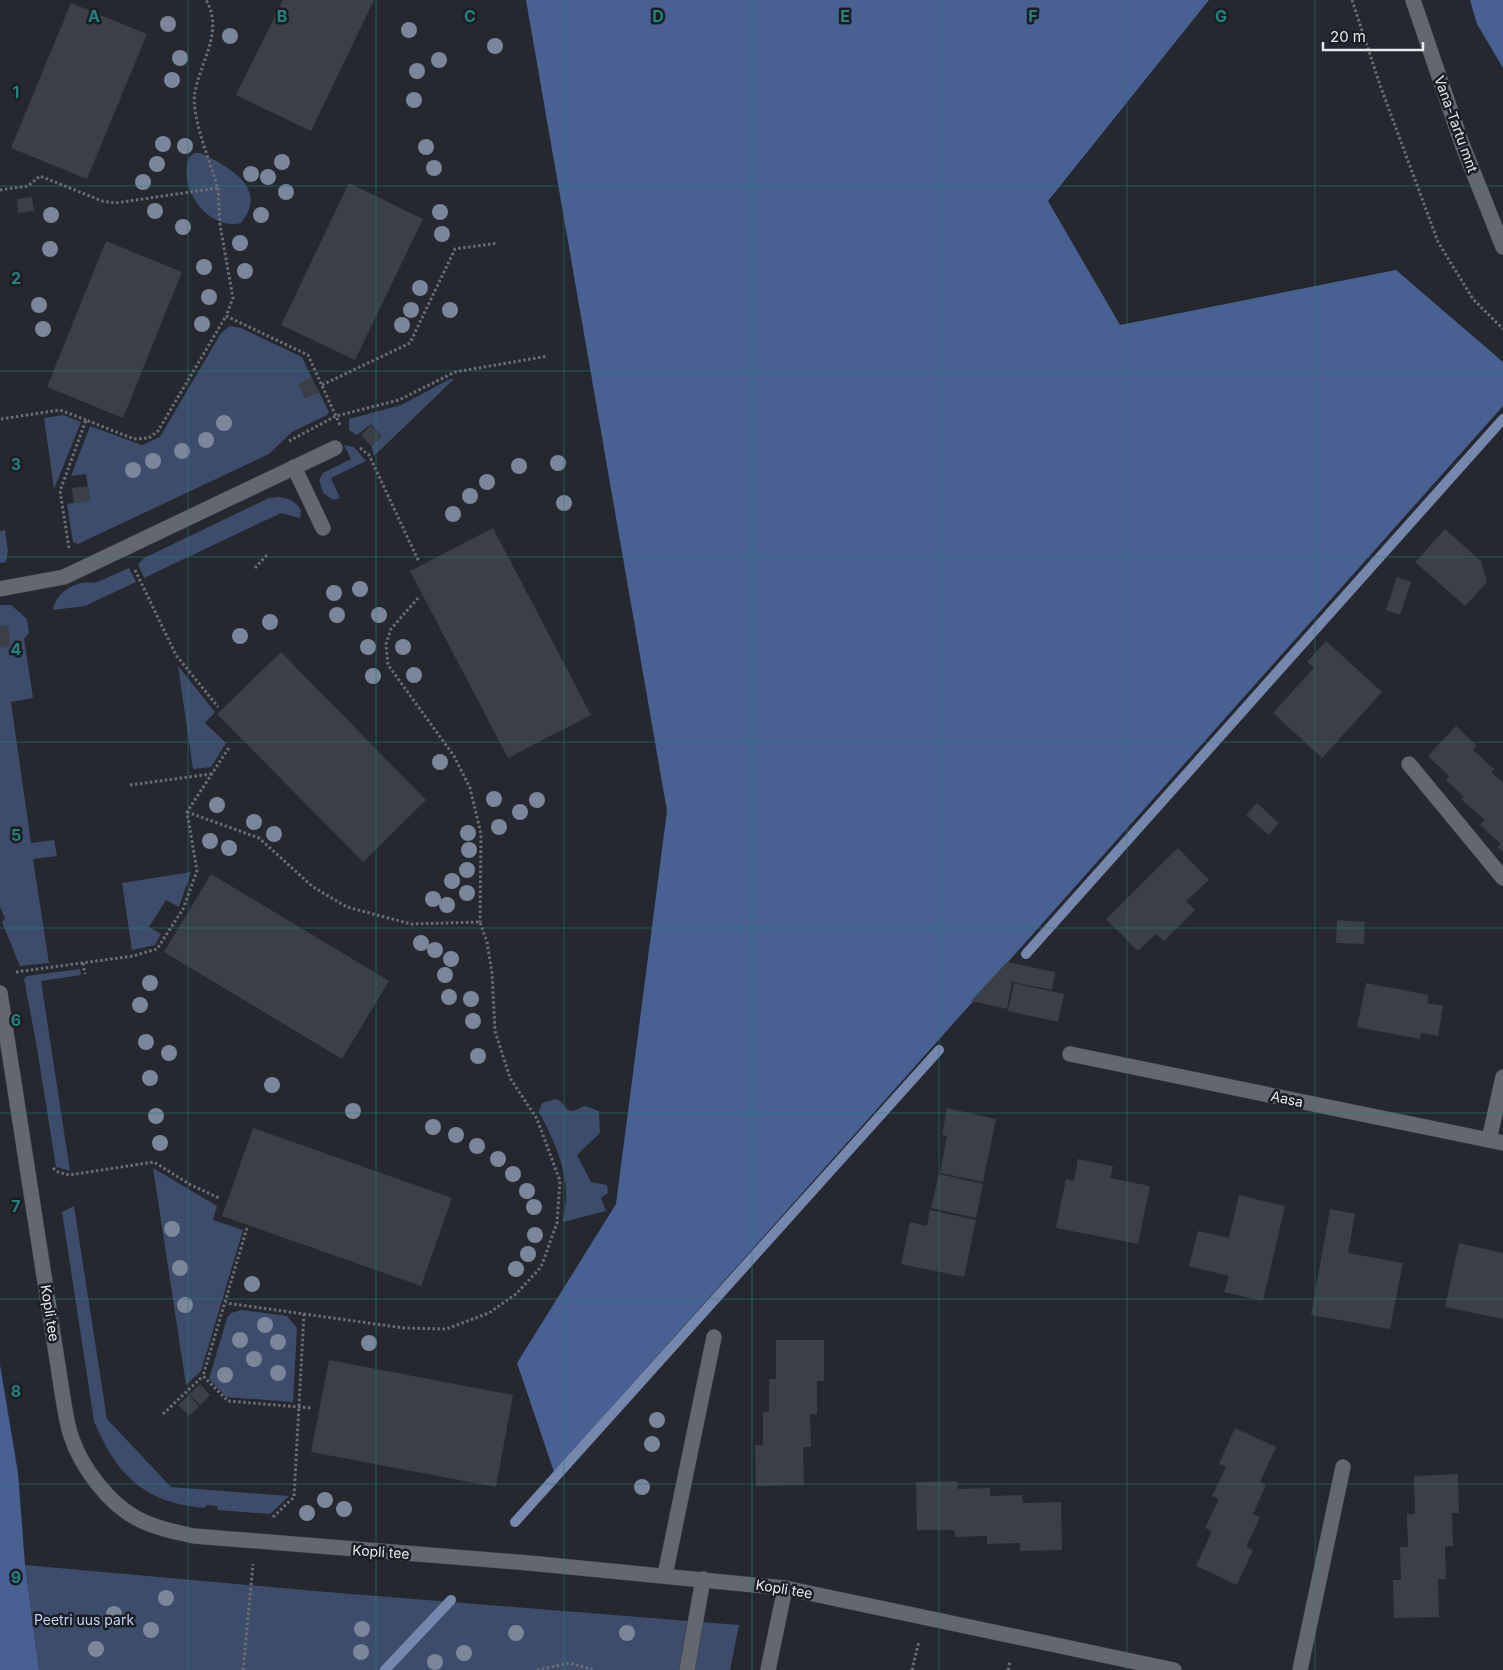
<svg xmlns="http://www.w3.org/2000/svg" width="1503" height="1670" font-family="Inter,sans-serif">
<rect width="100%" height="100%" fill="#25282f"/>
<g fill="#3d4c6b">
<path d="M195,153H201C227,166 270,188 241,223C207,231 176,186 190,156Z"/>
<polygon points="230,326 241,328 302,357 312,378 299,384 305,398 319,392 329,412 327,415 292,432 269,454 78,544 73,542 67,504 90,500 86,474 71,476 90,426 142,445 160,437 221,333"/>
<polygon points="450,379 454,379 374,456 371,446 382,436 371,424 357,435 349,430 349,419 401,405"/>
<polygon points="63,415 81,422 54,489 44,418"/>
<polygon points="344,445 354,447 366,461 331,478 340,498 333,500 323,493 319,480 323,473 351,459"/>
<path d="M279,497C289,499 297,501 301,511L300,518L281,513L144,578L138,564L144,558L269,498Z"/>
<polygon points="5,530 8,551 6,562 0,563 0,531"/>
<path d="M129,568L136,582L85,606L53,610C56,591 77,580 95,583Z"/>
<polygon points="0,605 11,605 27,619 29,633 24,639 33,698 11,702 31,843 54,840 57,856 33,859 49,963 20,966 2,922 5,918 0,907"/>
<polygon points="178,666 215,712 205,723 226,743 211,767 193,769"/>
<polygon points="191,872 179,907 166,900 149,927 161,934 155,945 132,950 122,883"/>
<polygon points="80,969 81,975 41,981 70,1171 56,1167 36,1042 24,979 27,976"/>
<path d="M556,1099L560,1101L568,1110L573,1111L585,1106L599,1111L600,1133L577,1155L591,1182L607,1185L608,1193L601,1198L606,1211L563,1222C564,1212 567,1201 566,1191C565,1164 552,1136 539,1112L542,1103Z"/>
<polygon points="153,1168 217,1206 213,1220 243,1230 201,1371 186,1385"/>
<path d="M74,1206L107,1419L171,1487L289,1496L270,1514L218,1510L217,1506L207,1505L204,1508C145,1503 116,1475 94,1421L62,1212Z"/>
<polygon points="242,1310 287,1316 297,1328 293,1402 226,1397 209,1379 227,1318 231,1313"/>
<polygon points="25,1565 327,1592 739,1625 730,1670 39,1670"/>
</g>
<g fill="#486092">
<polygon points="526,0 1209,0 1048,201 1120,325 1396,270 1503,362 1503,406 554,1472 517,1363 616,1204 667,811"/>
<polygon points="1470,0 1503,0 1503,68 1477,24"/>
<polygon points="0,1365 18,1473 25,1565 39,1670 0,1670"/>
</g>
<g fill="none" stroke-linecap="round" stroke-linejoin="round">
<g stroke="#7687ad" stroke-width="10">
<polyline points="1026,954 1503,419"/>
<polyline points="515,1522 939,1050"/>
<polyline points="385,1670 451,1600"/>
</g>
</g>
<g fill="#3b3f46">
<polygon points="283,0 374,0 311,131 236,95"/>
<polygon points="71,3 147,34 87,179 11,148"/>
<polygon points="349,183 423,219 355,360 281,325"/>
<polygon points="32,197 34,211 18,213 17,199"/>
<polygon points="106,241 182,272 123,418 47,387"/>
<polygon points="312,378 319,392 305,398 299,384"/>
<polygon points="371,425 382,436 371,446 361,435"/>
<polygon points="88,486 90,500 74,503 72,488"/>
<polygon points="493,528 591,715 508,758 410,571"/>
<polygon points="1445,529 1481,561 1487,582 1465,606 1415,562"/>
<polygon points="1397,577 1411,582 1400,615 1386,610"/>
<polygon points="8,625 11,646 0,648 0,626"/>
<polygon points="1326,641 1382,692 1322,758 1273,713 1314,668 1307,662"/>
<polygon points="281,652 426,800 363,862 217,714"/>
<polygon points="1456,726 1477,746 1473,750 1494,769 1491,772 1503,783 1503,852 1498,847 1501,844 1480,825 1485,820 1461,799 1464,797 1446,780 1449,776 1428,756"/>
<polygon points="1257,803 1279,823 1269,835 1246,815"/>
<polygon points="1178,848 1209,880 1186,901 1195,910 1164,941 1156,934 1138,951 1106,919"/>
<polygon points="211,874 389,981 342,1059 164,952"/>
<polygon points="1337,920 1365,922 1364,944 1336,943"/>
<polygon points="1007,962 1055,972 1052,990 1008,981 1012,982 1007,1009 971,1001"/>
<polygon points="1014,983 1064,994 1058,1022 1008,1011"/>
<polygon points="1366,983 1429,995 1427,1003 1443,1006 1438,1036 1421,1033 1420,1039 1357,1027"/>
<polygon points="947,1108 996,1119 983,1182 940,1173 947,1136 942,1135"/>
<polygon points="253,1128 452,1198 421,1286 222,1216"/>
<polygon points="1078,1159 1113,1166 1110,1178 1150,1186 1138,1244 1056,1228 1066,1179 1074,1181"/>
<polygon points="939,1174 983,1184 976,1218 931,1208"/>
<polygon points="1239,1195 1285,1206 1263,1301 1224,1292 1229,1276 1189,1266 1198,1231 1229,1238"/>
<polygon points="1330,1209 1355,1214 1348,1253 1403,1263 1390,1329 1311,1315"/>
<polygon points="930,1210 976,1220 964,1277 901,1264 910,1222 927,1226"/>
<polygon points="1459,1243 1503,1253 1503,1319 1445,1307"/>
<polygon points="776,1340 824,1340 824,1381 817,1381 817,1414 810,1414 811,1447 803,1447 804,1485 756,1486 755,1445 763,1445 763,1412 769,1412 769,1379 776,1379"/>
<polygon points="329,1360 513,1395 496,1487 311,1452"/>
<polygon points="200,1384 210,1395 200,1405 189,1394"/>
<polygon points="189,1395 199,1406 189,1416 178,1405"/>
<polygon points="1235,1428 1276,1447 1260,1482 1266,1485 1253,1514 1260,1517 1246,1547 1253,1550 1237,1585 1196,1566 1212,1531 1205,1528 1219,1499 1212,1496 1226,1467 1219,1464"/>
<polygon points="1458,1474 1459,1513 1452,1513 1453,1546 1445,1546 1446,1579 1438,1579 1439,1617 1394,1618 1393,1580 1401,1580 1400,1547 1408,1547 1407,1514 1415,1514 1414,1476"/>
<polygon points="957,1481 958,1489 990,1488 990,1496 1022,1495 1023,1503 1061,1502 1062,1550 1020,1551 1020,1543 987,1544 987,1536 955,1537 954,1530 917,1530 916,1482"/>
</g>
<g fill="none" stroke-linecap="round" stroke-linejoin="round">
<g stroke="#42454a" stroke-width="16">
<g id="lane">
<polyline points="294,467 323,528"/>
<polyline points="1409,764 1503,878"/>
<polyline points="665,1575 714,1337"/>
<polyline points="687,1670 703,1579"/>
<polyline points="1300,1670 1343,1467"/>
</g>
</g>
<g stroke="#42454a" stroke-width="16">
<g id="street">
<polyline points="0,589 64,577 335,448"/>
<path d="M0,993L63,1398C65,1411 67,1424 71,1436C81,1467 109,1504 138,1519C156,1528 175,1532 194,1536L529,1563L785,1588L1174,1670"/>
<polyline points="1070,1054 1503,1143"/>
<polyline points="1489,1140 1503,1077"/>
<polyline points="768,1670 785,1588"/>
</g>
</g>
<g stroke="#42454a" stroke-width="16">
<polyline id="secondary" points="1413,0 1462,144 1503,247"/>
</g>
<g stroke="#6a6d73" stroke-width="3" stroke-dasharray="2.5 2.5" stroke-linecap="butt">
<polyline points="1352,0 1380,85 1438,242 1473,299 1503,329"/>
<polyline points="218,188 220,225 233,298 226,316"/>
<path d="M0,190L28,186L40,176L102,201L115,203L218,188C211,165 190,114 195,92C201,61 224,30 206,0"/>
<polyline points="322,385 410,343 455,249 498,243"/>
<polyline points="1,419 60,410 86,420"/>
<polyline points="289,441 336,416 399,400 455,372 548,356"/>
<polyline points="360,448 369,455 419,562"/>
<polyline points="69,548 60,491 86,420 134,439 149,438 158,431 226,316 308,355 340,425"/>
<polyline points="255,568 267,555"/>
<polyline points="135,570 176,655 218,707"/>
<polyline points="418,598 391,629 386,644 388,665 454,756 470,788 481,834 480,922"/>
<polyline points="130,785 211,774"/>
<polyline points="187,812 259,838 313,887 347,907 411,924 480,922 487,942 492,973 495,1031 510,1078 537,1119 560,1181 557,1223 541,1267 516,1294 489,1313 446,1329 404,1328 226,1303"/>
<polyline points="83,963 85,974"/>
<polyline points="16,972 133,956 157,949 183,909 197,871 187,812 230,746"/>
<polyline points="53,1168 58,1172 69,1175 154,1162 191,1185 219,1198"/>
<polyline points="247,1228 203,1376 228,1401 311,1408"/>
<polyline points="163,1414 203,1376"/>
<polyline points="273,1517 294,1497 304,1313"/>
<polyline points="243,1670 253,1564"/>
<polyline points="537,1670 570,1663 593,1670"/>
<polyline points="912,1670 919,1641"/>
<polyline points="1008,1670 1010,1661"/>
</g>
<use href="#lane" stroke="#63676f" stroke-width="15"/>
<use href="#street" stroke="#63676f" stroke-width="15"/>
<use href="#secondary" stroke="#63676f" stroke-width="15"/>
</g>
<g fill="#7b869a">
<circle cx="168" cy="24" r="8"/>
<circle cx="409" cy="30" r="8"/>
<circle cx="230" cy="36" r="8"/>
<circle cx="495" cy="46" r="8"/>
<circle cx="180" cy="58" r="8"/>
<circle cx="439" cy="60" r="8"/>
<circle cx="417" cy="71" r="8"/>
<circle cx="172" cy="80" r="8"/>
<circle cx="414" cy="100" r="8"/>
<circle cx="163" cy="144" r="8"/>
<circle cx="185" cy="146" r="8"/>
<circle cx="426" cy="147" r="8"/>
<circle cx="282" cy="162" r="8"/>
<circle cx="157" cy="164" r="8"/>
<circle cx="434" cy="168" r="8"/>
<circle cx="251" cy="174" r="8"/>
<circle cx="268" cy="177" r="8"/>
<circle cx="143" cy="182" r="8"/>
<circle cx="286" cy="192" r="8"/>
<circle cx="155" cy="211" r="8"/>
<circle cx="440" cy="212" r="8"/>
<circle cx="51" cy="215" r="8"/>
<circle cx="261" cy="215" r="8"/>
<circle cx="183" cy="227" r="8"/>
<circle cx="442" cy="234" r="8"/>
<circle cx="240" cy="243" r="8"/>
<circle cx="50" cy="249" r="8"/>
<circle cx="204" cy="267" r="8"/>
<circle cx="245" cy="271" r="8"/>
<circle cx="420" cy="288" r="8"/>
<circle cx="209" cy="297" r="8"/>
<circle cx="39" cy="305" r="8"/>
<circle cx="411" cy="310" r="8"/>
<circle cx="450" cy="310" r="8"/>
<circle cx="202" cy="324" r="8"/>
<circle cx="402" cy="325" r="8"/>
<circle cx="43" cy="329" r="8"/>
<circle cx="224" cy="423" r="8"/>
<circle cx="206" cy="440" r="8"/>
<circle cx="182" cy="451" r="8"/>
<circle cx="153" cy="461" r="8"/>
<circle cx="558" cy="463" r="8"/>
<circle cx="519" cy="466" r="8"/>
<circle cx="133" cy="470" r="8"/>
<circle cx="487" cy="482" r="8"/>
<circle cx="470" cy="496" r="8"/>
<circle cx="564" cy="503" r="8"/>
<circle cx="453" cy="514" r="8"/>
<circle cx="360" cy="589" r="8"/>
<circle cx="334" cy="593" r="8"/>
<circle cx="337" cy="615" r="8"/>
<circle cx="379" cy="615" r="8"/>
<circle cx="270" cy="622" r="8"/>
<circle cx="240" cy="636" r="8"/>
<circle cx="368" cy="647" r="8"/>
<circle cx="403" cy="647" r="8"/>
<circle cx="414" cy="675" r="8"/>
<circle cx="373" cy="676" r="8"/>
<circle cx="440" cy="762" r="8"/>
<circle cx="494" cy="799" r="8"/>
<circle cx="537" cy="800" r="8"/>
<circle cx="217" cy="805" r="8"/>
<circle cx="520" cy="812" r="8"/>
<circle cx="254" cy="822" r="8"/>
<circle cx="499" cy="827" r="8"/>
<circle cx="468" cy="833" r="8"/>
<circle cx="274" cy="834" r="8"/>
<circle cx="210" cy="841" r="8"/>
<circle cx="229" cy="848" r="8"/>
<circle cx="469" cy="850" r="8"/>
<circle cx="467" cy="870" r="8"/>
<circle cx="452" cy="881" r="8"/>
<circle cx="467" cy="893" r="8"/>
<circle cx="433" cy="899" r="8"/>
<circle cx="447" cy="905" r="8"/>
<circle cx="421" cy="943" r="8"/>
<circle cx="435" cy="950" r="8"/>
<circle cx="451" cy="959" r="8"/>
<circle cx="445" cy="975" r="8"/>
<circle cx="150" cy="983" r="8"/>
<circle cx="449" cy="997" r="8"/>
<circle cx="471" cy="999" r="8"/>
<circle cx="140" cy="1005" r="8"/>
<circle cx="473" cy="1021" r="8"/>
<circle cx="146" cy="1042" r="8"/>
<circle cx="169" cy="1053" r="8"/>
<circle cx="478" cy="1056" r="8"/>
<circle cx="150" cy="1078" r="8"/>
<circle cx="272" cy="1085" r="8"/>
<circle cx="353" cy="1111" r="8"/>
<circle cx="156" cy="1116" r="8"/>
<circle cx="433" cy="1127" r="8"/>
<circle cx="456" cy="1135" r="8"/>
<circle cx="160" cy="1143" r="8"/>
<circle cx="477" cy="1146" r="8"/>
<circle cx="498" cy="1159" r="8"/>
<circle cx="513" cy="1174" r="8"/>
<circle cx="527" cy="1191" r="8"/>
<circle cx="534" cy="1207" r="8"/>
<circle cx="172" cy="1229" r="8"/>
<circle cx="535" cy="1235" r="8"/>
<circle cx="528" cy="1254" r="8"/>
<circle cx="180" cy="1268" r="8"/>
<circle cx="516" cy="1269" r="8"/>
<circle cx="252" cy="1284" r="8"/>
<circle cx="185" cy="1305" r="8"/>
<circle cx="265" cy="1325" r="8"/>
<circle cx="240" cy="1340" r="8"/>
<circle cx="278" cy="1342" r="8"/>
<circle cx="369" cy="1343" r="8"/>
<circle cx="254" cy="1359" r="8"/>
<circle cx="278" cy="1373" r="8"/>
<circle cx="225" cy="1375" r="8"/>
<circle cx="657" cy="1420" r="8"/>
<circle cx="652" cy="1444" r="8"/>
<circle cx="642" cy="1487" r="8"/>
<circle cx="325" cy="1500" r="8"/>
<circle cx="344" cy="1509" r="8"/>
<circle cx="307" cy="1513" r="8"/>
<circle cx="166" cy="1598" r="8"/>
<circle cx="114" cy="1614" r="8"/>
<circle cx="362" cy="1629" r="8"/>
<circle cx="151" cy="1630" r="8"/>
<circle cx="516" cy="1633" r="8"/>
<circle cx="627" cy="1633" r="8"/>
<circle cx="96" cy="1649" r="8"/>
<circle cx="361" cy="1652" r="8"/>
<circle cx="464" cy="1653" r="8"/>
<circle cx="435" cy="1662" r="8"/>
</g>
<path fill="none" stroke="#24817b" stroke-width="1" stroke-opacity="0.55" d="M188,0V1670M376,0V1670M564,0V1670M752,0V1670M939,0V1670M1127,0V1670M1315,0V1670M0,186H1503M0,371H1503M0,557H1503M0,742H1503M0,928H1503M0,1113H1503M0,1299H1503M0,1484H1503"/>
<g text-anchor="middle" stroke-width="5" stroke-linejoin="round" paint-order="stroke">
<g font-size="14" fill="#e6e8ed" stroke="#1b1f25">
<text transform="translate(1456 124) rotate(70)" y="5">Vana-Tartu mnt</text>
<text transform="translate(1287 1099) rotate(12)" y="5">Aasa</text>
<text transform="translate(50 1313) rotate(81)" y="5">Kopli tee</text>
<text transform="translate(381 1552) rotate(4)" y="5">Kopli tee</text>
<text transform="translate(784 1589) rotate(9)" y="5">Kopli tee</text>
</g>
<g font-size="14" fill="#c2d2f1" stroke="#1b1f25">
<text x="84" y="1625">Peetri uus park</text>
</g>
</g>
<g font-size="16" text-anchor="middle" font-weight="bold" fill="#24817b" stroke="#1b1f25" stroke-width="5" stroke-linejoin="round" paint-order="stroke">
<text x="94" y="22">A</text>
<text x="282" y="22">B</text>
<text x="470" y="22">C</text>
<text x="658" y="22">D</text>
<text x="845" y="22">E</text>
<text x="1033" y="22">F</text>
<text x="1221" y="22">G</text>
<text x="16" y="98">1</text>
<text x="16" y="284">2</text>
<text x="16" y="470">3</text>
<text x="16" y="655">4</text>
<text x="16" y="841">5</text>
<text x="16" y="1026">6</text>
<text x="16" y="1212">7</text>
<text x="16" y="1397">8</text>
<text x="16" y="1583">9</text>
</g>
<path d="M1323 42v8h100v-8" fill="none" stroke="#e6e8ed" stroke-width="2.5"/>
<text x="1330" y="42" font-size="15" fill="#e6e8ed" stroke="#1b1f25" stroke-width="4" paint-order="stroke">20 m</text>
</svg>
